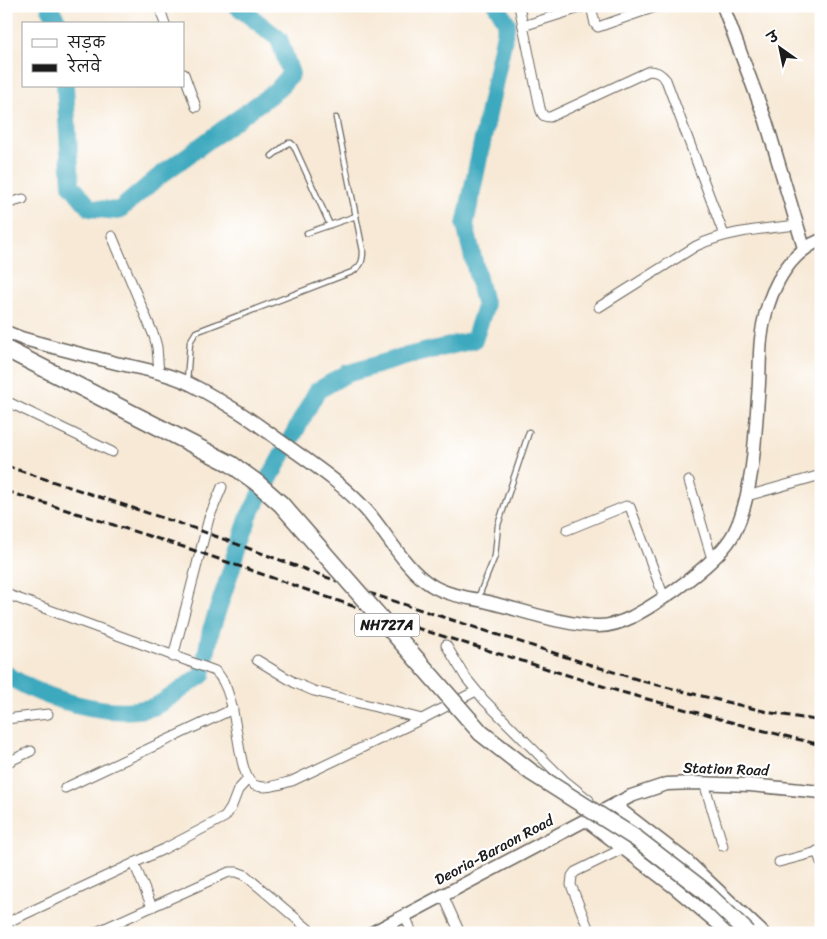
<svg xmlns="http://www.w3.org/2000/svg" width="827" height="939" font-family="Sriracha,'Playpen Sans Deva',sans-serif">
<rect width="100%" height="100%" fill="#fff"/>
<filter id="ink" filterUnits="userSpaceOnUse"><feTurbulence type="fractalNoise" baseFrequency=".02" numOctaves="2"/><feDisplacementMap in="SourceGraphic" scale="10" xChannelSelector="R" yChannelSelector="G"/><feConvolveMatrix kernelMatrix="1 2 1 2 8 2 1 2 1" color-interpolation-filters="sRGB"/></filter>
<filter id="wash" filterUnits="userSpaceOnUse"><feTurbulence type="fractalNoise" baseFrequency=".0096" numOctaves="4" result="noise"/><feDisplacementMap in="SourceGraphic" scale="20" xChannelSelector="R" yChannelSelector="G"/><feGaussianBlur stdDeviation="1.12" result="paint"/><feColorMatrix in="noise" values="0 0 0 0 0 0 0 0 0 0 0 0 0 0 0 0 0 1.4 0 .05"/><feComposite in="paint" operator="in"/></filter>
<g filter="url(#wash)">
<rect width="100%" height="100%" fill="#f7e9d6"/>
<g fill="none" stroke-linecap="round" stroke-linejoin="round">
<g stroke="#3ea9be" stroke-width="18">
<polyline points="49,6 59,24"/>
<polyline points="65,86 71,185 90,208 118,211 157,178 277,90 291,74 279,39 237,6"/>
<path d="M6,674C42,699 110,719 153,707C163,704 191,682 202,675L211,630L249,516L317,391L346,374L407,356L474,340L485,307L465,225L507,23L497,6"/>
</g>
</g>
</g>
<g filter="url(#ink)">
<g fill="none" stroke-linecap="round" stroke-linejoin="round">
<g stroke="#69645d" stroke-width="7">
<g id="lane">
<polyline points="272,156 288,143 291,143 294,146 330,225"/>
<polyline points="307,233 356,216"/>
<path d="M187,381L190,342L196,332L352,272C361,266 363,262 363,251L336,118"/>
<polyline points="478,598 495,556 498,525 529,432"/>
</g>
</g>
<g stroke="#69645d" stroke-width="11">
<g id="street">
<polyline points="159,6 165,24"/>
<path d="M519,6L540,108C542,115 543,117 550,117L649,71C657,71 661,74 666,80L724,235"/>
<polyline points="591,6 595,24 598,27 658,6"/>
<polyline points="523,26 586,6"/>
<polyline points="184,74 196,107"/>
<polyline points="6,204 23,199"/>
<polyline points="112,236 154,336 157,347 159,374"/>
<path d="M599,307L696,246C727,231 763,229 796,225"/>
<polyline points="6,401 112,452"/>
<polyline points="689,481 712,559"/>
<polyline points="747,496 821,475"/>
<polyline points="567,530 621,508 626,506 630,507 664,597"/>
<path d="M6,594L215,671C241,693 234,774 254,785C266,790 280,784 292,781L422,719L476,691"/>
<polyline points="446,645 466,678 484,700 564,780 589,800"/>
<polyline points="173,657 209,518 222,487"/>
<polyline points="257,660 295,683 314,691 422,719"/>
<polyline points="6,719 48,714"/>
<polyline points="6,763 31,751"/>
<polyline points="704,783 723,846"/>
<polyline points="65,788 233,709"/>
<polyline points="817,851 821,862"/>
<polyline points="779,862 821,851"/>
<polyline points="134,863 152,907"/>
<polyline points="443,895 460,933"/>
<polyline points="405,915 412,933"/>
<polyline points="6,923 164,849 225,817 231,808 238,790 248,779"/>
<polyline points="94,933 229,872 237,872 245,875 313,933"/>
<polyline points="590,933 571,885 572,876 575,872 624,848"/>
</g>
</g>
<g stroke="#69645d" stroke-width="15">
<g id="secondary">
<polyline points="723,6 766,121 804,248"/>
<path d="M6,332L21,338C52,347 84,355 116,363C139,368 167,373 188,383C205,391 222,402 239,412C255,422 270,434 286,445C314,465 344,485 367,511C387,534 405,569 431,585C448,596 473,598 492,603C524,611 567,626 599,626C612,626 622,622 632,617C662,601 719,562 734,533C753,495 755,439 758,397C760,377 759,358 761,339C765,301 783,255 821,240"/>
<polyline points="614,805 688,862 763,933"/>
<polyline points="586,820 674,887 729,933"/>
<polyline points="372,933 631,796 667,784 695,783 750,785 821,792"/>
</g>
</g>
<use href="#lane" stroke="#fff" stroke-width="4.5"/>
<use href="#street" stroke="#fff" stroke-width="9"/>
<use href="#secondary" stroke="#fff" stroke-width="12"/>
<g stroke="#1c1c1c" stroke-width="3" stroke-dasharray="8 4" stroke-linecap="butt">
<polyline points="6,466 196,529 372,594 591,665 646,682 714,699 772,713 821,721"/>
<polyline points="6,491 190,549 407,625 618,691 749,727 821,745"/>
</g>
<g stroke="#69645d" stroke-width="19" stroke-linecap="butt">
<polyline id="highway-bridge" points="6,349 231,464 256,482 281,504 481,733 531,772 637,839 703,890 748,933"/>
</g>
<use href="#highway-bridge" stroke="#fff" stroke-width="16"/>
</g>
</g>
<g text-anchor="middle" stroke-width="4.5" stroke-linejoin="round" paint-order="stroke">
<rect fill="#fff" stroke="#606060" stroke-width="1" x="354.5" y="613.5" width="65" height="23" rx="4"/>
<g font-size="14" font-weight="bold" fill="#1c1c1c">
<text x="387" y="630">NH727A</text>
</g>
<g font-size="15" fill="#1c1c1c" stroke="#fff">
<text transform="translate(726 769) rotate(2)" y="5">Station Road</text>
<text transform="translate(494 850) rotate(-28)" y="5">Deoria-Baraon Road</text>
</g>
</g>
<rect width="827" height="939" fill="none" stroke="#fff" stroke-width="25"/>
<rect x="22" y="22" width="162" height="65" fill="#ffffff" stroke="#a4a4a4"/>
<rect x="32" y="39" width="25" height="8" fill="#ffffff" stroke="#a4a4a4"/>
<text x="68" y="48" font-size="15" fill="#1c1c1c">सड़क</text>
<rect x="32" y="64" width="25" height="8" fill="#1c1c1c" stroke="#a4a4a4"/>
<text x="68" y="72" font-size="15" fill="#1c1c1c">रेलवे</text>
<g transform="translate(780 48) rotate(327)" stroke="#ffffff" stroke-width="4" paint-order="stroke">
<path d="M0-4L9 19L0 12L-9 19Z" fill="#1c1c1c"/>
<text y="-8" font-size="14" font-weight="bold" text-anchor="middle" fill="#1c1c1c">उ</text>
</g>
</svg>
